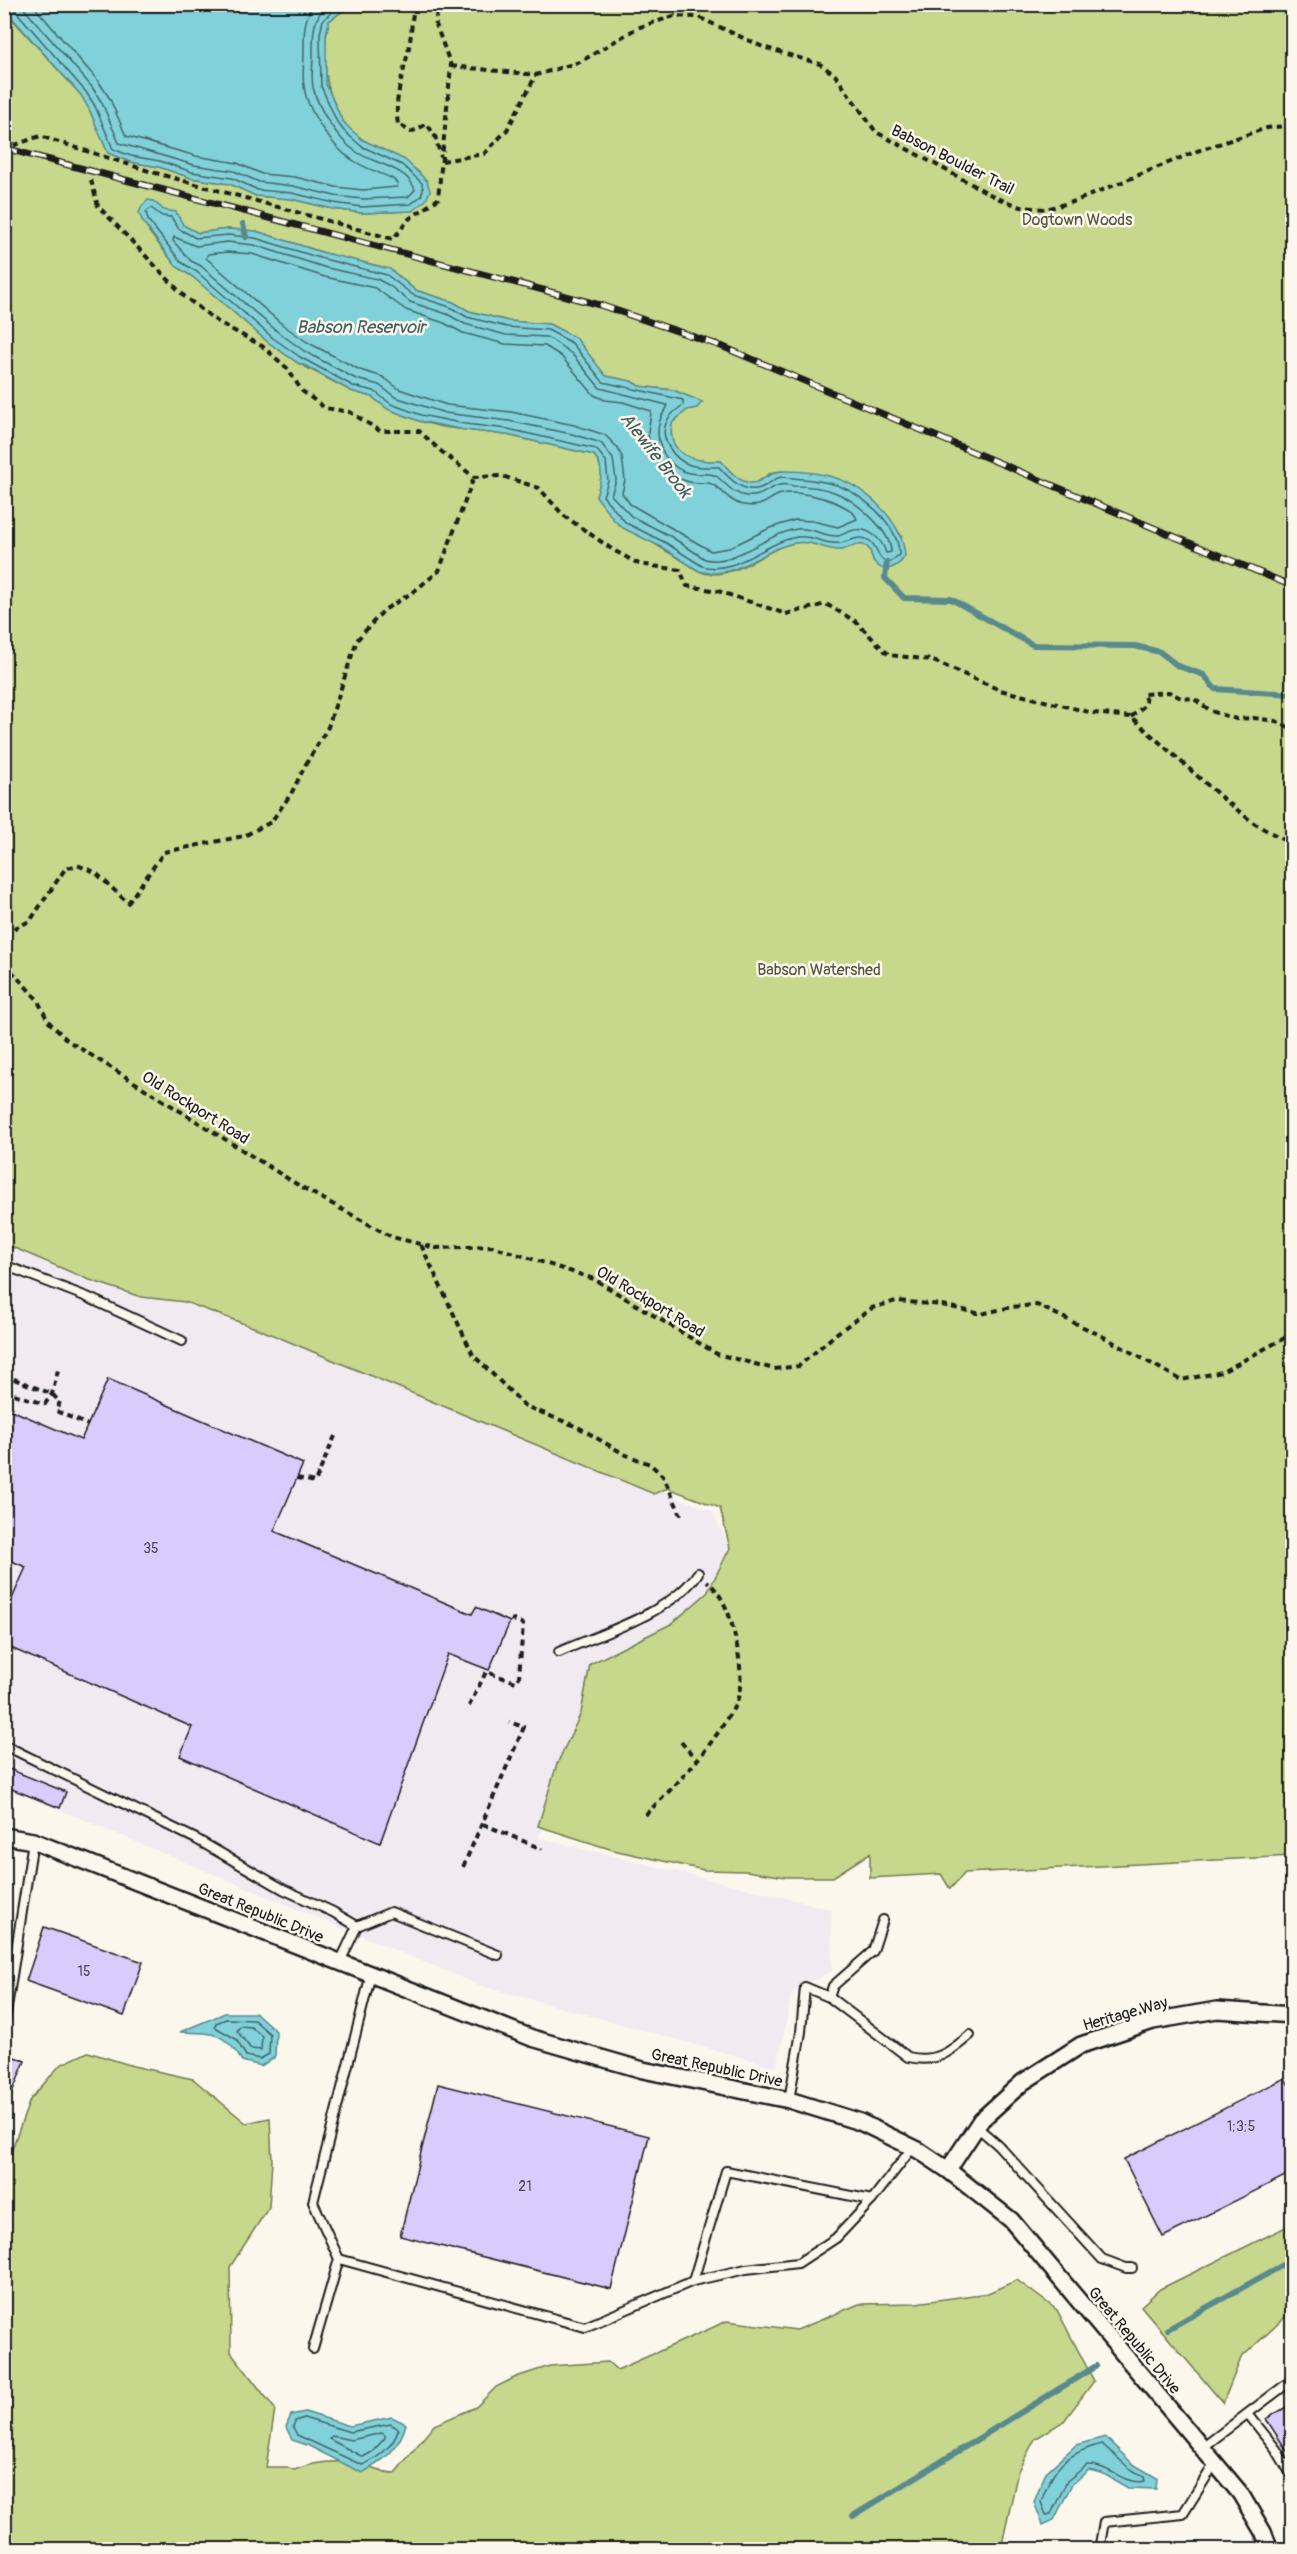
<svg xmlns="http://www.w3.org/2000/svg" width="1297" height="2554" font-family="Pangolin,sans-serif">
<rect width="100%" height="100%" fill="#fbf7ec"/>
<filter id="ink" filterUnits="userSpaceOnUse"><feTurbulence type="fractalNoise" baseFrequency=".0167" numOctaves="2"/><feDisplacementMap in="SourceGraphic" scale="12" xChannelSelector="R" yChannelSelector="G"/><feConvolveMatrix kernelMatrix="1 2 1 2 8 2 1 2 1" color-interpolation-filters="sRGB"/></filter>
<g filter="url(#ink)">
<polygon fill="#f1eaf1" points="4,1229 712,1511 745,1580 604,1663 539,1838 831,1909 832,1971 792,1992 777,2067 479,1985 5,1787"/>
<g fill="#c7d78b" stroke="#727a54" stroke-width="1.5" fill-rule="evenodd">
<path d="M351,5H1292V1856L965,1873L950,1889L941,1874L870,1878V1853L833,1877H786L746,1871L704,1870L613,1850L538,1826L557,1764L581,1713L590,1664L671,1624L707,1593L730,1548L720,1508L668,1488L654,1494L261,1330L185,1302L141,1297L87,1279L5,1244L4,10L81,95L89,109L108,153L130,162L159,167L191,178L230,184L256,196L291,199L333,209L362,213L412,211L420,173C403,158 384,152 365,141C325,118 320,61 329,21ZM160,207L164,211L176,212L183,225L198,233L228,229L256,231L331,255L379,266L399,276L415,290L453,302L469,311L508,321L549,324L576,338L605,376L631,381L639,386L673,390L702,402L687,410L672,423C666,457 695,462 721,461C729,470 737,481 750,483C761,484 765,474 774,472C783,470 798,472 806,473C855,481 875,496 902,537L873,561C868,532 855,549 840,549C826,550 814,541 800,542C768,545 743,576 710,574C700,574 693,567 685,562C674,555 660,549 650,540C632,525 616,506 598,489C604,477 602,465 594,455L507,435L442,427L419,421L388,409L372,397L351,391L298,363L269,343L193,277L176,266L149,232Z"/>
<path d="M88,2052L133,2066L193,2079L246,2123L270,2118L272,2161L269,2207L230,2267L231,2352L275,2409L266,2467H287L294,2470C312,2463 333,2460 352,2463C367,2466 380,2473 395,2473L434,2425L476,2407L496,2387L516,2377L550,2366L608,2362L617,2370L727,2321L797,2330L859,2304L916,2303L988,2293L1017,2280L1057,2310L1094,2381L1064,2421L1035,2439L1018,2471L1001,2549L5,2550V2160L10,2154L30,2100L60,2065Z"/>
<polygon points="1292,2224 1292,2311 1241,2358 1223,2403 1141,2306 1160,2289"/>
</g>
<g fill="#80d1d9" stroke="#58898d" stroke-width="1.5">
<polygon points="4,5 351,5 329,21 326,34 326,84 342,120 348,127 363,140 405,160 427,181 430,191 426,200 412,211 362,213 333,209 291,199 256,196 230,184 191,178 159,167 130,162 108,153 89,109 81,95 5,10"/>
<path d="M148,200L153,201L164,210L176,212L183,225L198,233L228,229L256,231L321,252L390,269L415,290L453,302L469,311L508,321L549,324L576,338L606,376L631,381L639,386L673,390L702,402L697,408L687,410L672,423C666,457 696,462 721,461C729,470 737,481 750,483C763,484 770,470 784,471C801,471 822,473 839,479C869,490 903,523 905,556C899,566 885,575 875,563C870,557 873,548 863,545C854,542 849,549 841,550C830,551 820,545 809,543C771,537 741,583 699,571L663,548L623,528L614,520L596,496C601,481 605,468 594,455L507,435L465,430L419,421L388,409L372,397L351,391L306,366L298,363L269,343L193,277L176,266L143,222L139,213L142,206Z"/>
<path d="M225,2013H256L276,2031L275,2057L261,2066L242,2061C224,2031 213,2033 180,2032Z"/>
<path d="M305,2412L350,2426L392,2417L406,2424C400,2448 384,2461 362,2473L307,2445L292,2440L286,2427L291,2415Z"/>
<polygon points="1105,2437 1133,2464 1157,2478 1156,2489 1128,2488 1102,2473 1089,2470 1072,2484 1054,2520 1043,2525 1034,2502 1046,2472 1076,2445"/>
</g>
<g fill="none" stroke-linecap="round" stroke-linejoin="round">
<g stroke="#446468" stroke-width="1.5">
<path d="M20,4L92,87L102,103L119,143L194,165L234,171L259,182L293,186L335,196L363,199L408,197L415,190C408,167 373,164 355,151C337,138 318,109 313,87C311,77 313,64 313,54C313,34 312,17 329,4"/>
<path d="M32,4L99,82L110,99L126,136L196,156L237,163L262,174L295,177L336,187L363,190L397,187L398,184L393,179C379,172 363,168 351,159C332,147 306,109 304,86C302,76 304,64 304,54C304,37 303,18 314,4"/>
<polyline points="4,6 14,9 86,92 95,106 113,149 131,156 160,161 192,172 232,178 258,190 292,193 334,203 362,207 411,204 421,196 423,190 422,183 402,165 361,146 344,131 337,122 321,86 320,34 323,20 341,4"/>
<path d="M151,208L162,216L171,217L179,229L196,238L228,235L255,238L320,258L387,275L413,295L450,307L467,317L507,327L548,330L572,343L603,382L683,400V405C678,409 670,414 667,421C658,438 674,460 690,465C699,468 710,467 719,467C729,478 743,494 760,488C769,485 773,478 782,477C799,479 817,479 833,484C860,491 900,525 899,555L890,562C876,562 880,549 870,541C858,533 850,543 839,543C825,545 812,535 798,537C765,541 736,576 702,566L666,543L626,523L603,496L608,481L606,461L596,449L508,429L465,424L421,415L391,404L374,391L353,386L300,357L273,338L197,272L181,262L148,220L146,212Z"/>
<path d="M174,237L196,246L227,242L254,245L327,268L377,279L390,286L410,302L447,314L465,324L506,335L546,337L552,340L572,354L600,388L667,405V408C648,430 661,466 689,473C697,475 710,472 716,476C726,483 732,494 746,496C762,498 767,488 780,485C784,484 789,485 793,486C807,486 821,487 834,492C854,499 891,530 891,552L886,553C882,539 867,525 851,531C847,532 843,535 838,536C825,537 811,527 797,529C768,533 733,567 705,559L670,536L631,516L611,495L616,480L613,459L601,443L572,434L509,421L445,413L395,397L379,385L356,379L304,351L278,332L201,266L191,261L173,241Z"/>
<path d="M227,252L252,254L325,277L375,288L406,310L444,323L463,333L505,344L545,346L561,356L594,395L605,400L623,402L651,411C651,418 648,426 648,434C650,455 665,475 686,481C693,484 701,482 709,483C720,486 728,502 743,505C766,509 767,497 782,494C799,489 851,502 857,519L838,527L813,521L795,520L770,528L729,548L711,551L630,504L622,493L625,480L622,457L617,447L605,435L574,425L511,412L447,405L399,389L383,377L360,370L307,342L283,325L206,258L208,254Z"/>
<polygon points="226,2019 254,2020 270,2034 269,2054 260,2059 246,2056 236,2039 215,2027 216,2023"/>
<polygon points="240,2026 251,2027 262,2036 261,2050 251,2049 237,2031"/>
<path d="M304,2418L350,2432L391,2424L398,2430C395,2445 376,2460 362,2465L297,2435L293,2427L295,2421Z"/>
<polygon points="382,2433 385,2435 385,2438 372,2452 363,2457 329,2439 332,2436 351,2440"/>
<path d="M1102,2444L1129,2468L1144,2477L1145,2481C1124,2486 1109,2464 1087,2465L1067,2481L1051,2514L1046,2515L1041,2502C1053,2467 1066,2453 1102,2444Z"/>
</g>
<g stroke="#58898d" stroke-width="6">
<polyline points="243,224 246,237"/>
<polyline points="887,562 885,578 904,598 951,599 1033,645 1135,646 1160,652 1178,666 1204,675 1215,689 1292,694"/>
<polyline points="1168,2329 1292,2260"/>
<polyline points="853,2516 1096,2366"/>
</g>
</g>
<g fill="#dacbfd" stroke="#1c1c1c" stroke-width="1.5">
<polygon points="108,1379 303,1464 274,1531 472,1614 476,1607 510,1622 489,1670 448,1654 380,1843 180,1756 192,1727 4,1645 4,1617 26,1567 4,1558 4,1407 81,1440"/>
<polygon points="4,1767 66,1792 60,1808 4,1786"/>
<polygon points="44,1927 143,1962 124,2016 26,1981"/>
<polygon points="4,2053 25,2061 5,2110 4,2109"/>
<polygon points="1285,2078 1293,2093 1293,2172 1163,2237 1124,2159"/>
<polygon points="438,2084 649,2136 611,2289 400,2236"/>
<polygon points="1293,2403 1293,2460 1266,2419"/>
</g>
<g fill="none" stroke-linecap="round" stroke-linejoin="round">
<g stroke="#1c1c1c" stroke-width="12">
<g id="lane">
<polyline points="4,1265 87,1297 182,1341"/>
<path d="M559,1652C602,1633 672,1613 698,1573"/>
<polyline points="4,1745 196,1839 283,1889 333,1912 357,1926"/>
<polyline points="340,1962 357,1926 391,1912 498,1955"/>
<polyline points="829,1997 833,1986 873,1951 883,1920"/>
<polyline points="4,2027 33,1841"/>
<path d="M789,2100L801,2032L805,1987L829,1997L908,2057C936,2063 949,2053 970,2035"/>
<polyline points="977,2127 998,2145 1102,2259 1126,2268 1132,2268"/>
<polyline points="339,2259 313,2202 371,1974"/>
<polyline points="693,2281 746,2269 798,2263 836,2238 872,2200"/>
<polyline points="313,2349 339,2259 585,2327 693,2281 726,2171 872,2200 913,2147"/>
<polyline points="1248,2414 1276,2449 1292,2476"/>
<polyline points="1202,2448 1292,2380"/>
<polyline points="1099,2550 1104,2522 1183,2514 1215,2463"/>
</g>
</g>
<g stroke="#1c1c1c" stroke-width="20">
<g id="street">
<polyline points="4,1836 33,1841 532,2038 643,2070 789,2100 860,2122 918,2150 948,2170 1011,2220 1240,2493 1263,2532 1270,2550"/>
<polyline points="948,2170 981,2120 1023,2082 1081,2045 1153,2021 1217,2010 1292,2015"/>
</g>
</g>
<g stroke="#1c1c1c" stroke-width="4" stroke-dasharray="6 4.5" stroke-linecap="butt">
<path d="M416,4C411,15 412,29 410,41C406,69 393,95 398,124L411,132L427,124L435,136L441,157"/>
<polyline points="673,4 674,16"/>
<polyline points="451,66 536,75 580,62 637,28 674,16 698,17 763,47 820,64 835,75 876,132 997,198 1021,207 1046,209 1076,201 1197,151 1267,128 1292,125"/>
<polyline points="4,149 40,136 152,172 393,239 409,219 438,199 451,66 435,22 439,4"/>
<polyline points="442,161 484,154 507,130 536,75"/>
<polyline points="91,180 98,206 185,297 218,322 262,346 287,368 302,391 325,408 350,412 380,431 419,431 442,452 474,477 502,476 539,488 563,515 613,550 639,564 680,570 687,586 718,591 786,614 826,604 855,621 889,655 931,660 1000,690 1093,713 1131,717 1221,797 1255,824 1292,844"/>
<polyline points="1131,717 1144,706 1146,701 1143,694 1169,692 1183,699 1193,698 1211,711 1236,719 1254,718 1276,721 1290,728 1292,727"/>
<polyline points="4,933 30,921 65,869 77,865 95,872 128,903 164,852 244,836 271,822 291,794 306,764 328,727 357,640 384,610 413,592 439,571 474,477"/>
<polyline points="4,963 37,999 48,1021 67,1040 298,1185 392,1237 436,1248 492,1246 594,1279 717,1354 774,1369 799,1366 837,1333 872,1308 896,1301 942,1305 981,1314 1011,1307 1037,1305 1102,1336 1181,1380 1222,1372 1292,1334"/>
<polyline points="421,1245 473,1355 525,1406 578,1427 624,1454 650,1464 663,1476 681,1515"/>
<polyline points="4,1375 52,1394 60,1402 56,1411 88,1425"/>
<polyline points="4,1391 45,1404 52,1394 59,1366"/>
<polyline points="297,1478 315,1482 335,1436"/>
<polyline points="469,1706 486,1672 516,1682 519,1677 523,1624 511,1619"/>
<polyline points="681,1742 697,1760"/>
<path d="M645,1815C674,1787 701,1759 723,1725C727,1717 734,1709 737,1701C744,1681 739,1653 734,1633C730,1614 722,1594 707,1581"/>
<polyline points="483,1824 542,1849"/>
<polyline points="463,1867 524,1727 509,1722"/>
</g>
<use href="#lane" stroke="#fbf7ec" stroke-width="8"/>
<use href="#street" stroke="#fbf7ec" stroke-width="15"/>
<g stroke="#1c1c1c" stroke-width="7">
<polyline id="rail" points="4,148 600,305 721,346 1292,586"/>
</g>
<use href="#rail" stroke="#fbf7ec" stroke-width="4.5" stroke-dasharray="14" stroke-linecap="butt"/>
</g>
</g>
<g text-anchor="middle" stroke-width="5" stroke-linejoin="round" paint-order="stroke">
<g font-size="14" fill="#4c4854">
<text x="151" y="1553">35</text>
<text x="84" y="1976">15</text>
<text x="1241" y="2131">1;3;5</text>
<text x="525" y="2191">21</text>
</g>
<g font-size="16" fill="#1c1c1c" stroke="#fbf7ec">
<text transform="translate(953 159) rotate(27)" y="6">Babson Boulder Trail</text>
<text transform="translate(196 1107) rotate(32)" y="6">Old Rockport Road</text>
<text transform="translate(651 1301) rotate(31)" y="6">Old Rockport Road</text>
<text transform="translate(261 1912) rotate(22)" y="6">Great Republic Drive</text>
<text transform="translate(1125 2013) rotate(-16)" y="6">Heritage Way</text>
<text transform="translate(717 2067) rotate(12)" y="6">Great Republic Drive</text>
<text transform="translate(1135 2340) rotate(50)" y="6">Great Republic Drive</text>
</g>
<g font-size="16" fill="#4f543d" stroke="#fbf7ec">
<text x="1077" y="225">Dogtown Woods</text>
<text x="819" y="975">Babson Watershed</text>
</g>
<g font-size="18" font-style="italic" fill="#3f5b5e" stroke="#fbf7ec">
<text x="361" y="333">Babson Reservoir</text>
<text transform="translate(656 455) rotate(52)" y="6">Alewife Brook</text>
</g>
</g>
<rect width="1297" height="2554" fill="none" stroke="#fbf7ec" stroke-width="24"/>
<rect x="12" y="12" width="1273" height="2530" fill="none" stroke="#1c1c1c" stroke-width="2" filter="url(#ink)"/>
</svg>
